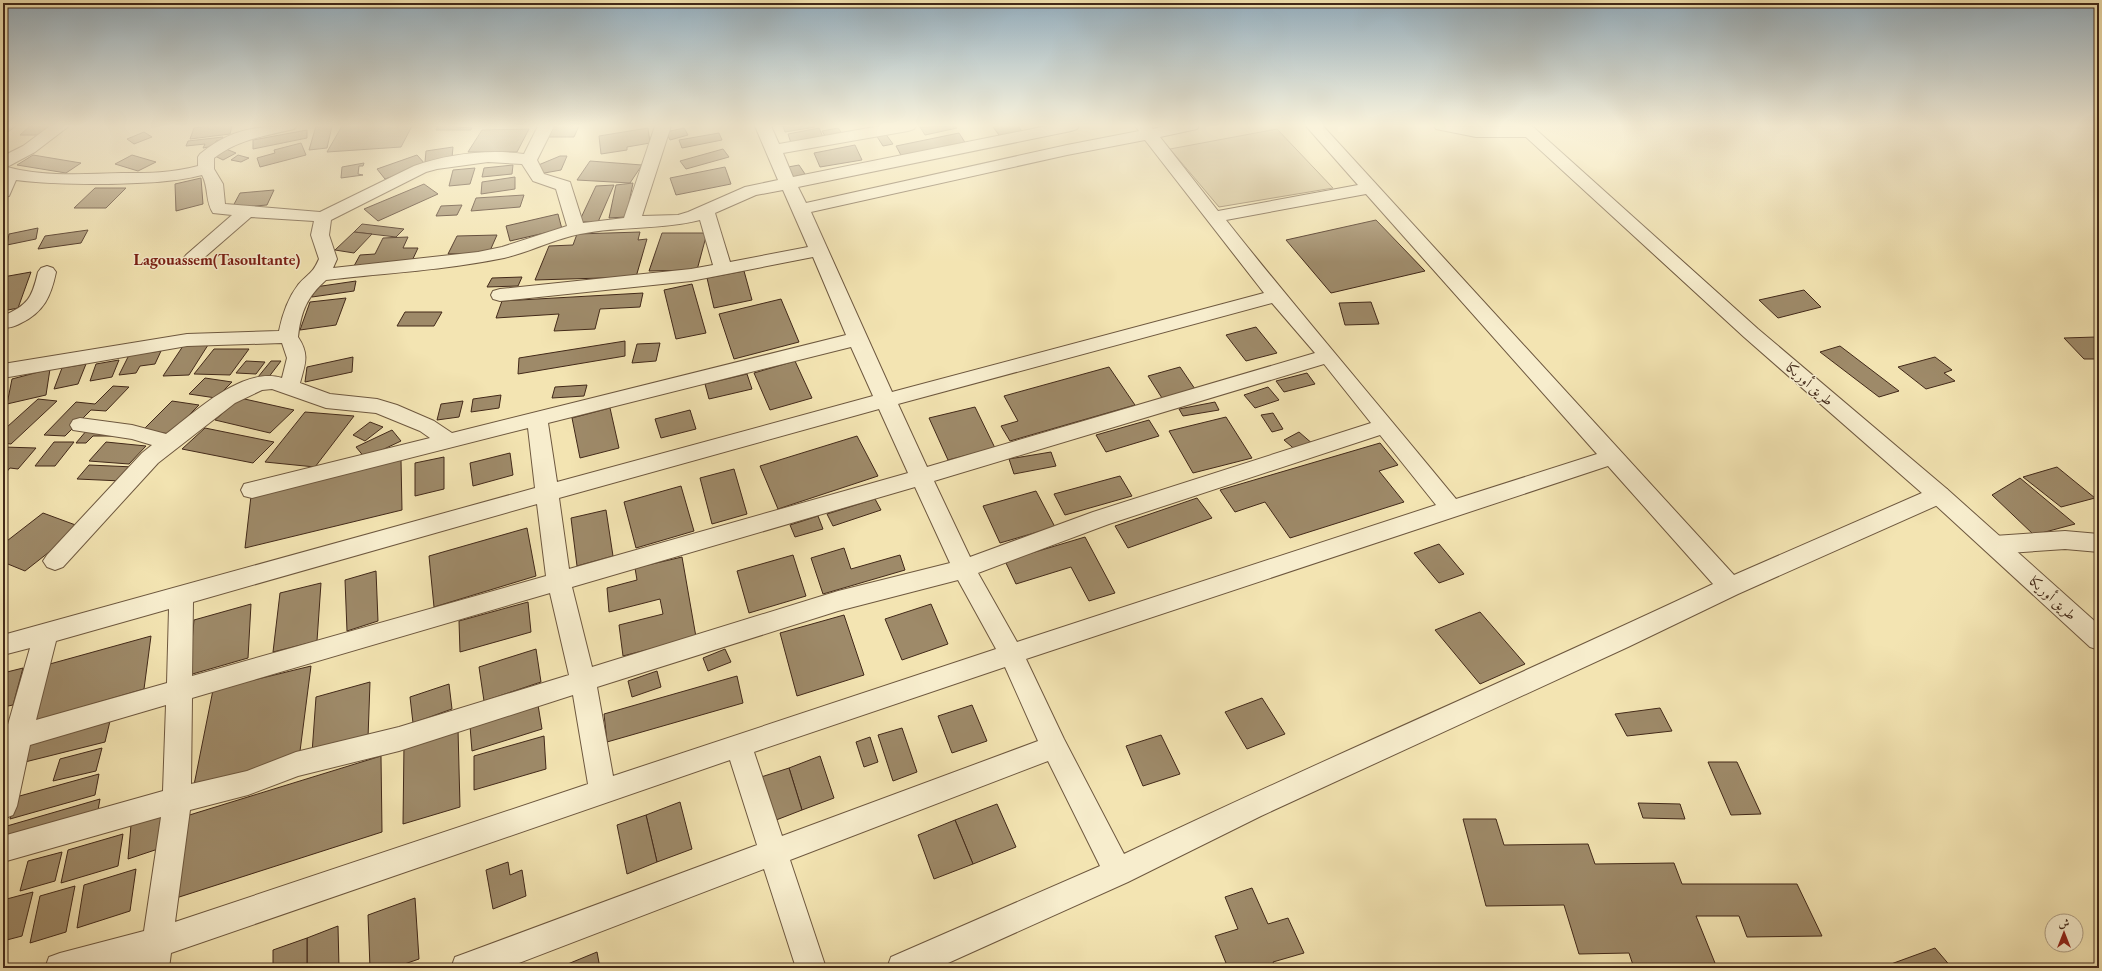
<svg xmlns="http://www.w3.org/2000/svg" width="2102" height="971" font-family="'EB Garamond',Amiri,serif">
<rect width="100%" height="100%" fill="#f3e4b2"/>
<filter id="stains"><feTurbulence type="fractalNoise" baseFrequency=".005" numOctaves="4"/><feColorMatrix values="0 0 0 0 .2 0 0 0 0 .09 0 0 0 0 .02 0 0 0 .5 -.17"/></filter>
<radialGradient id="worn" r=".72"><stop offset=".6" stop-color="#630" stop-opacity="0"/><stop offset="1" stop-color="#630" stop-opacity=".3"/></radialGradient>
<polygon fill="#d5c498" stroke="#8c7658" points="1277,129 1333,188 1219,207 1170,149"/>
<g fill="#9e8a69" stroke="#422919">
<polygon points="3,126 16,126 8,132 3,132"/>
<polygon points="30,126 50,126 39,135 20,135"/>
<polygon points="206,126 232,126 230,134 190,139 194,128"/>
<polygon points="316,126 332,126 327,148 309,150"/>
<polygon points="342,126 412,126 401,147 327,152"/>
<polygon points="438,126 457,126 457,128 472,127 471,130 436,130"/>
<polygon points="547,126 579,126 574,137 541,137"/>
<polygon points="783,126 815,126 815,127 785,132"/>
<polygon points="955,126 957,128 925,135 920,127"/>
<polygon points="998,126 1018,126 1024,134 1002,139 993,127"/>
<polygon points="648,128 650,143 627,147 627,150 601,154 599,136"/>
<polygon points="684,128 688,135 670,140 666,132"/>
<polygon points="819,128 823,137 791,143 788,134"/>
<polygon points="838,128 841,132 825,136 822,131"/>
<polygon points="529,129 517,152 468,152 482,130"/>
<polygon points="307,130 307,138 253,149 253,140"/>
<polygon points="144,132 152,137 134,144 127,139"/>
<polygon points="719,133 722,140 682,148 679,140"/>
<polygon points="885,133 893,144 883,146 876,135"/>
<polygon points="959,133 966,144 902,157 896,146"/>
<polygon points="223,137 221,140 216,141 214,146 203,148 205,144 186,146 188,141"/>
<polygon points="301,143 306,155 260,167 257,158 275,153 274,150"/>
<polygon points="855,145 862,160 820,167 814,153"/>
<polygon points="453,147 452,158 425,162 426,151"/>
<polygon points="226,149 236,153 223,160 213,155"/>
<polygon points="723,149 729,157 686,169 680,161"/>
<polygon points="33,155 81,163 66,173 17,165"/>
<polygon points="132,155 156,162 138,171 115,164"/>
<polygon points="238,155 249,158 241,162 231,160"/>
<polygon points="417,155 426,165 385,179 377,169"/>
<polygon points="560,156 567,156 561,170 539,174 536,166"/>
<polygon points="590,161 642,165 630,183 577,180"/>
<polygon points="364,163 363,166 359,166 358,174 363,175 341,178 342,167"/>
<polygon points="513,165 512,174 482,177 484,168"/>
<polygon points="799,165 805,174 793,177 788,167"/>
<polygon points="725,167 731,184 676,195 670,178"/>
<polygon points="475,168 470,184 449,186 453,170"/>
<polygon points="515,177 515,189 481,194 482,182"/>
<polygon points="201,178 203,204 176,211 175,184"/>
<polygon points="633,183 626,217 609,218 616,185"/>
<polygon points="424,184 438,194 378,221 364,209"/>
<polygon points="614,185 598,222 579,222 596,186"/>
<polygon points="95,188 126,188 106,208 74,208"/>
<polygon points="274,190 267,205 232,208 240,193"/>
<polygon points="524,195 520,207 471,211 476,198"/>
<polygon points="462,205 457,215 436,216 441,206"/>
<polygon points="558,214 562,229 510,241 506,226"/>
<polygon points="1376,220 1425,271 1331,293 1286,240"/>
<polygon points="362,224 404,229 396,237 354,232"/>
<polygon points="38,228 36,239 7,245 9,234"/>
<polygon points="88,230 81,243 38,249 45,236"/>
<polygon points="354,232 372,234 354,253 335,250"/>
<polygon points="640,232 638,240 647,239 636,277 535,280 549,246 573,245 577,234"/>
<polygon points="662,233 707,233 697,270 649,271"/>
<polygon points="497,235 489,253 448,254 457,236"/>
<polygon points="408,237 403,248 418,248 411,263 354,266 360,255 375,254 383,238"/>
<polygon points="744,271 752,300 714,308 707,278"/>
<polygon points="31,272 18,308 3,311 3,277"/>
<polygon points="522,277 518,286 487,287 492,278"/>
<polygon points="356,281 354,291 312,297 315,287"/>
<polygon points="692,284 706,333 676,339 664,290"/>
<polygon points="1804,290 1821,307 1778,318 1759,300"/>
<polygon points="643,293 640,307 600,309 595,329 554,331 559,314 496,318 502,301"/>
<polygon points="346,298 336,325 300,330 310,302"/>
<polygon points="781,299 799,342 734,359 719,314"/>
<polygon points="1371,302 1379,324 1345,325 1339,303"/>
<polygon points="405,312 442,312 434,326 397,326"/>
<polygon points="1256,327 1277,353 1246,361 1226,335"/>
<polygon points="2096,337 2099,340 2099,359 2084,359 2064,338"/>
<polygon points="625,341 625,356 518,374 519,358"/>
<polygon points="660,343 656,361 632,363 637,344"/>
<polygon points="208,345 189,375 163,376 183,346"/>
<polygon points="1840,346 1899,391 1879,397 1820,352"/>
<polygon points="214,349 249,349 230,375 194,374"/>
<polygon points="161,351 155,364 140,366 136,373 119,375 129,355"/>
<polygon points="353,357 352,372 305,382 307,367"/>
<polygon points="1935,357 1952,370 1944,373 1955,381 1926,389 1898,367"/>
<polygon points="119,360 112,377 90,381 96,364"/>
<polygon points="246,361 265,362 256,374 236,373"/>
<polygon points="271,361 281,361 268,378 258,377"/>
<polygon points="795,361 812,398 770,410 754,373"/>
<polygon points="86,364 78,384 54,389 62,368"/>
<polygon points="1109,367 1135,405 1010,441 1001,426 1018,421 1004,396"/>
<polygon points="1180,367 1195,389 1162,398 1148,376"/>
<polygon points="50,369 46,395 7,404 12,379"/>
<polygon points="1307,373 1315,384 1284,392 1276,381"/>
<polygon points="747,374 752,389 709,399 705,384"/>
<polygon points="205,378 232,382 216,398 189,394"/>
<polygon points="587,385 584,396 552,398 555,387"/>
<polygon points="113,386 129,387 106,411 91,410 65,436 44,435 76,402 95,404"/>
<polygon points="1268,387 1279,400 1255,408 1244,395"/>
<polygon points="501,395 499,408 471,412 473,399"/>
<polygon points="240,398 294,410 270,433 215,420"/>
<polygon points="38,399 57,401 11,444 3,443 3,426 7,427"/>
<polygon points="172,401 199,405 170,434 143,430"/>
<polygon points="463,401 459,417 437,420 441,404"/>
<polygon points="1215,402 1219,410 1183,416 1179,409"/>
<polygon points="975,407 995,448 948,460 929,418"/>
<polygon points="610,408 619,448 580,458 572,418"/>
<polygon points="690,410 696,429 661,438 655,419"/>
<polygon points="305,412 354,416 315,467 265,462"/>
<polygon points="1273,413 1283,429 1272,432 1261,415"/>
<polygon points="1226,417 1252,458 1193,473 1169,431"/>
<polygon points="1149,420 1159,436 1106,452 1096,435"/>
<polygon points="370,422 383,427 365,441 353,435"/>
<polygon points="205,428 274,442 253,463 182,449"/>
<polygon points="87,430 117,436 93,436 86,443 76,443"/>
<polygon points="392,430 401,441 365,458 356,447"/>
<polygon points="1299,432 1314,445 1299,453 1284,440"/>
<polygon points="857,436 878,476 778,509 760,466"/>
<polygon points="54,442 74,442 55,466 35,466"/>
<polygon points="106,442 146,446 129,464 89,461"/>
<polygon points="1380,443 1398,465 1379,471 1404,502 1290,538 1265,502 1235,512 1220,490"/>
<polygon points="3,447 36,448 18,469 10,468 3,476"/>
<polygon points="1051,452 1056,466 1014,474 1009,459"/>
<polygon points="510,453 513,475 473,486 470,463"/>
<polygon points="444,457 444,489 415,496 415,463"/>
<polygon points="401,460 402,510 245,548 251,496"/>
<polygon points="89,465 134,467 122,481 77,479"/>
<polygon points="2057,467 2095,498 2061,507 2023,477"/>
<polygon points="734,469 747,514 712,524 700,478"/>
<polygon points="1120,476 1132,496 1065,515 1054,494"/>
<polygon points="2020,478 2075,524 2034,535 1992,495"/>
<polygon points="681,486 694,531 636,548 624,502"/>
<polygon points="1036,491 1055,527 1000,543 983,506"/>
<polygon points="1197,498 1212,518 1128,548 1115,526"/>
<polygon points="875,499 881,510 833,526 827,514"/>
<polygon points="606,510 613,556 577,566 571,518"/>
<polygon points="43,513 81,527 25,571 3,562 3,544"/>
<polygon points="818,516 823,529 795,537 790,525"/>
<polygon points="527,528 536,576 434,607 429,556"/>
<polygon points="1085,537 1115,593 1089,601 1071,567 1016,584 1005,561"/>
<polygon points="1439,544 1464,574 1439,583 1414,553"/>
<polygon points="844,548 851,569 900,555 905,570 823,594 811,558"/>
<polygon points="793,555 806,596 749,613 737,571"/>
<polygon points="682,557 696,637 623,656 619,625 663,614 660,599 609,612 607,588 637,580 635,568"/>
<polygon points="376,571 378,621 347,631 345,580"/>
<polygon points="321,583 317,641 273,652 280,593"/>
<polygon points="528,602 531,632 460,652 459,621"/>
<polygon points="251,604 248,658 189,675 194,620"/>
<polygon points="931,604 948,644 902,660 885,619"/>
<polygon points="1480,612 1525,664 1480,684 1435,630"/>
<polygon points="844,615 864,675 797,696 780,633"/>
<polygon points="151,636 144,689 27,723 39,667"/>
<polygon points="536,649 541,682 484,701 479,667"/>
<polygon points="725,649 731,662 708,671 703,658"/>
<polygon points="311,666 299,759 194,785 213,690"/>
<polygon points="23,668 13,705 3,707 3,673"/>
<polygon points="657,671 661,687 632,697 628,681"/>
<polygon points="737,676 743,703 607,742 604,714"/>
<polygon points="370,682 368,738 312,753 316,697"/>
<polygon points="449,684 452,709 413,723 410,697"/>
<polygon points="1262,698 1285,734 1247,749 1225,712"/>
<polygon points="538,705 542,729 472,751 470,726"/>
<polygon points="972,705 987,741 952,753 938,716"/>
<polygon points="1660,708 1672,731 1627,736 1615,714"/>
<polygon points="110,721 105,742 21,763 28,741"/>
<polygon points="902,728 917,772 893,781 878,735"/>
<polygon points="458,729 460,807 403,824 404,744"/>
<polygon points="1161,735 1180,774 1143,786 1126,746"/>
<polygon points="544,736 546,769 474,790 474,756"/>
<polygon points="870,737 878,762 864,767 856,742"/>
<polygon points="102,748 96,771 53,781 60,759"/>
<polygon points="381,756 382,832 173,899 183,817"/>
<polygon points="820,756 834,798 802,810 789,768"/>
<polygon points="1708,762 1737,762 1761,814 1731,815"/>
<polygon points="789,768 802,810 771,822 758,778"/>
<polygon points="99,774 95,795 10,819 16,797"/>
<polygon points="100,799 96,821 3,848 7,826"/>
<polygon points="680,802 692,849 657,862 646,815"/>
<polygon points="1638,803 1680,804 1685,819 1643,818"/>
<polygon points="997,804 1016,847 973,864 955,820"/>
<polygon points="167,814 164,847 128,859 131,825"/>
<polygon points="646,815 657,862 627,874 617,825"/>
<polygon points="1463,819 1496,819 1504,845 1588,844 1595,864 1674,863 1682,884 1797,884 1822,936 1747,937 1739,916 1696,916 1717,968 1634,968 1629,953 1579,954 1564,905 1486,906"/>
<polygon points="955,820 973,864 934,879 918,835"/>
<polygon points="123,834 118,866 61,883 68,850"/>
<polygon points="62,852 55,881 20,891 28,861"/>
<polygon points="508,862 510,875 522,870 526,896 493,909 486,870"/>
<polygon points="136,869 130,911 77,928 84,885"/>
<polygon points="75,886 66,932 30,943 40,896"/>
<polygon points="1252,888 1268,924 1288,918 1304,953 1273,962 1276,968 1262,968 1261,966 1255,968 1228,968 1215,936 1238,929 1225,897"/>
<polygon points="33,892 22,936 3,941 3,900"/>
<polygon points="415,898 419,959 393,968 370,968 368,915"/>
<polygon points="338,926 339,968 307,968 307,938"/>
<polygon points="307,938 307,968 273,968 273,950"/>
<polygon points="1935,948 1952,968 1880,968"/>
<polygon points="597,952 600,968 558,968"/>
</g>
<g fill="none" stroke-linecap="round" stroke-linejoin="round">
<g stroke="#6e583f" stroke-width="2">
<g id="minor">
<path d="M50,126H69L35,152L7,167C43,177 84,174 122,173C147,173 173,173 198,166V157L200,154C231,128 258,126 296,126L294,129C265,136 238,139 214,158V169L223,184L225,204L320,212L414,166C448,154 488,149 524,154L538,126H554L537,160L544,174L570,182L583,223L624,218L655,126H671L642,216L678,215L688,212L745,187L778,180L755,126H771L779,144L880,126H916L914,129L908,131L783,153L793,177L1047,126H1079L1077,129L1071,131L798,187L806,203L1067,145L1139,131L1135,126H1151L1153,129L1165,126H1199L1197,129L1160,137L1218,211L1358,185L1306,126H1323L1734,575L1931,489L1939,487L1947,489L1950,495L1947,501L1738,594L1628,647L1261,816L1128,882L937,968H887L891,957L1100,866L1048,761L790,860L826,968H796L764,869L506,968H451L455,957L466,953L757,845L730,760L171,953L169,968H139L140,963L119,968H45L49,957L60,953L144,931L161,817L3,862V836L163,791L166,705L30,745L17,806L13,815L3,819V729L7,728L30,648L3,655V635L535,488L528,428L252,498L244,496L241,490L244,484L430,438L420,431L376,413L326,408L272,389L262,390L235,403L158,463L63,567L55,570L47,567L43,561L47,555L142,453L152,445L132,439L73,430L70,425L73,420L80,418L132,425L166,434C195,412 243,366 282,378L287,358L282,343L187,346L3,378V364L187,334L279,331C282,316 288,298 298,285C308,273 312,275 319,259L311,235L314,221L251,217L198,263L192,264L186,263L183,259L186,255L232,215L213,213C205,201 209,188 202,175C171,183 139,183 107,184C77,184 46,184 16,180L9,196L3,197V156L23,146ZM1145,140L1264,293L892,392L811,212L1067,155ZM488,162L522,164L533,181L556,189L567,226L502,247L478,252L333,268L337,259L329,235L331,220L426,172L437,169ZM783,190L808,247L730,262L715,213L756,195ZM1366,194L1597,454L1456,499C1380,406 1301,315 1226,220ZM700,220L713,265L691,269L500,289L493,291L491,295L493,299L500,301L691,281L813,257L846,335L452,433L434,421L397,405L377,399L330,394L300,383C305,364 310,355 298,337C301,311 307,297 326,280C385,273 446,270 504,258C530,252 554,239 580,234C619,226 661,230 700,220ZM1272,303L1315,353L927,467L898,404ZM851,347L873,396L557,482L548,423ZM1324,364L1371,423L1093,512L970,557L934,481ZM879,409L908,473L569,569L559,498ZM1380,435L1436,505L1017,642L978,573L1109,524ZM1608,466L1713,584C1518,676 1319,761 1124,854L1064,739L1026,659ZM915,487L950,563L838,591L592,667L572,587ZM537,504L546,576L192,676L193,602ZM958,580L996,649L613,776L597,687L838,611ZM550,593L569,675L399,727L296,752L247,771L191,784L192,698ZM169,609L167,683L36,720L56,641ZM1005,667L1038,741L782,836L754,752ZM573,695L588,784L175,922L190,810L248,795L298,776L399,751Z"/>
<polygon points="1434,126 1528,127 1534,129 1536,132 1534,135 1528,137 1476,137 1436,129"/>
<path d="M47,266L53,268L56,272C51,296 44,312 21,323C15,326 9,329 3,327V316C28,305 32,298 38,272L41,268Z"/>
<polygon points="2065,531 2099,534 2099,552 2065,549 1994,554 1986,551 1982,545 1986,539 1994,536"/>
</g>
</g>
<g stroke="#6e583f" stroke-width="2">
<polygon id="tertiary" points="1514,126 1532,126 1758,329 1947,489 2099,625 2099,650 2090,647 1931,501 1744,337"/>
</g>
<use href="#minor" fill="#f7edcd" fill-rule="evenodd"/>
<use href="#tertiary" fill="#f7edcd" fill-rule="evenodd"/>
</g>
<linearGradient id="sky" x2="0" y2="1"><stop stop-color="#94aebe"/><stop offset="0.48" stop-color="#faf3dc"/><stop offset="1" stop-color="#faf3dc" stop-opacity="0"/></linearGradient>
<rect width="2102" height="262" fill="url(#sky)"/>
<g text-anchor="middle" stroke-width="3" stroke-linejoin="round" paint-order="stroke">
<g font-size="14" fill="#422919" stroke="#f7edcd">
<text transform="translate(1810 384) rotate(41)" y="5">طريق أوريكا</text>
<text transform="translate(2053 598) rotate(42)" y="5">طريق أوريكا</text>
</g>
<g font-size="16" font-weight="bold" fill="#7a1f14" stroke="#f7edcd">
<text x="217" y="265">Lagouassem(Tasoultante)</text>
</g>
</g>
<rect width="2102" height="971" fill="none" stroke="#f3e4b2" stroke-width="16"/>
<rect x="4" y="4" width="2094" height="963" fill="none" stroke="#422919" stroke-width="2"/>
<rect x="8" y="8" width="2086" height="955" fill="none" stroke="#422919"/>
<g transform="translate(2064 933)"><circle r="19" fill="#f7edcd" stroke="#af9f85"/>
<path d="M0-3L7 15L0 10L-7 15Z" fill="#8f2418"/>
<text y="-6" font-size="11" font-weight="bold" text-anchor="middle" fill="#422919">ش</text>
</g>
<rect width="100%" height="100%" filter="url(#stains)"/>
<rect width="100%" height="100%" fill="url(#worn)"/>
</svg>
